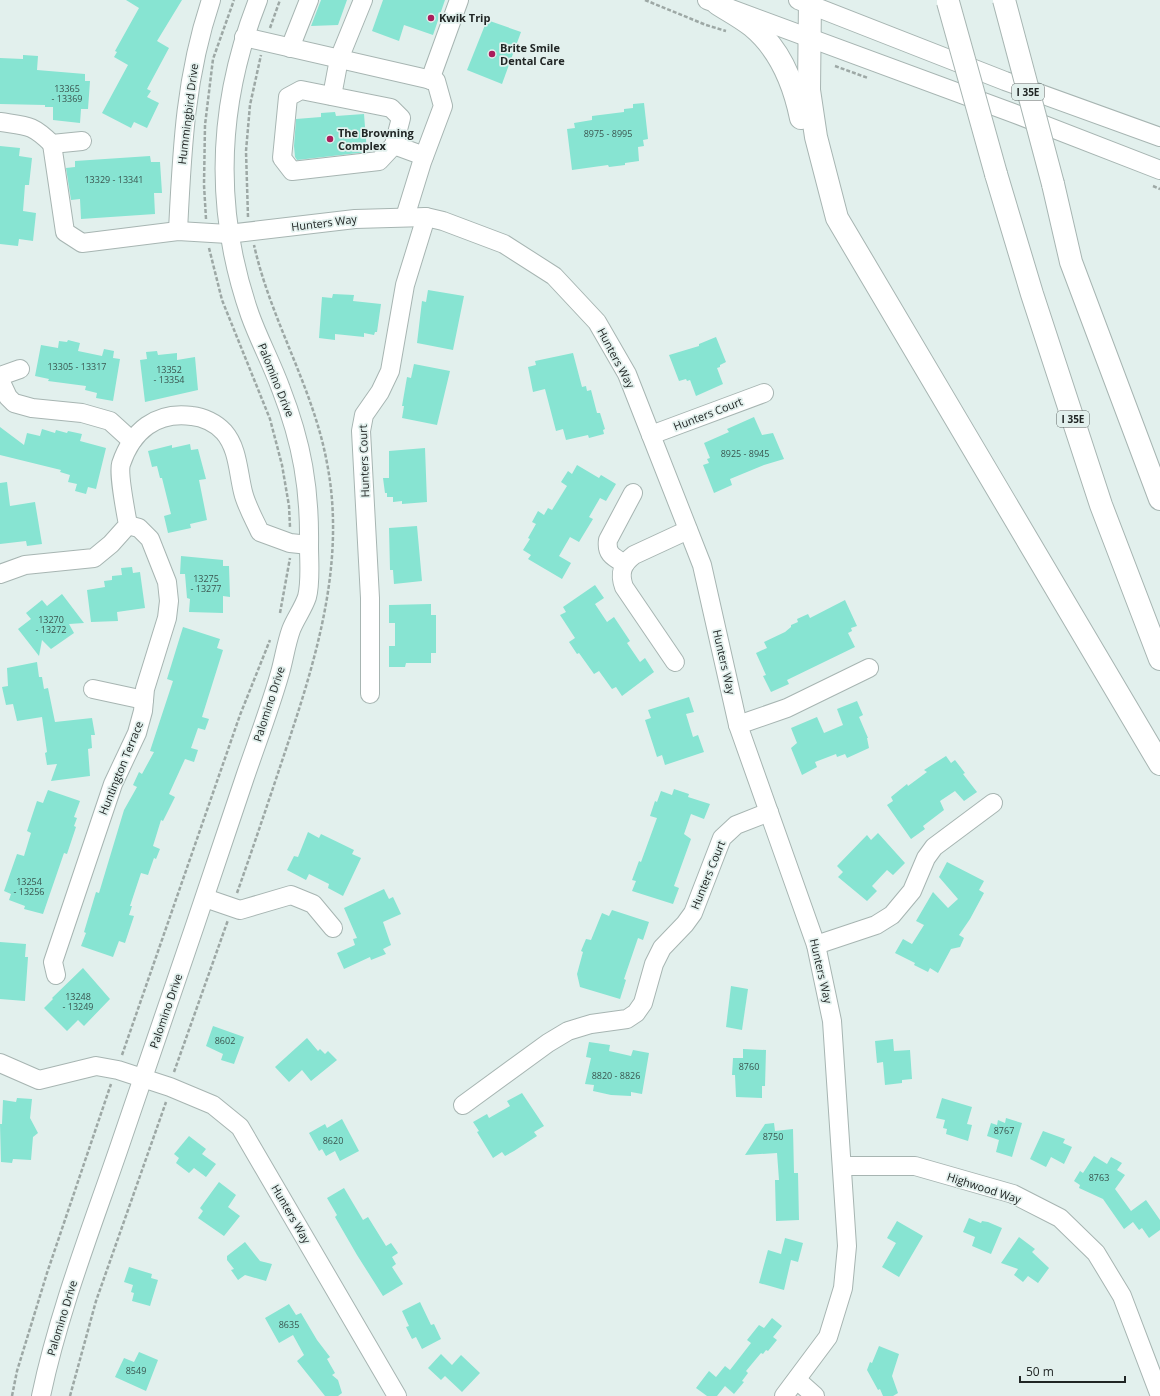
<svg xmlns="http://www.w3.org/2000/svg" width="1160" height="1396" font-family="'Open Sans',sans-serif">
<rect width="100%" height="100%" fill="#e2f0ed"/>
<g fill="#87e4d2">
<polygon points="126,0 182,0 157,41 169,48 147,89 151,91 147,97 159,103 147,128 134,122 131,128 102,113 128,65 114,57 117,52 115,51 139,8"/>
<polygon points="321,0 347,0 338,25 311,26"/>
<polygon points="383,0 445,0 433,35 404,25 399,41 372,31"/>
<polygon points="487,20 521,32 502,84 467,70"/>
<polygon points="23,55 38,56 37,70 85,74 85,81 90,81 88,109 81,109 80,123 53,120 53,107 45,107 45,105 0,104 0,58 23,59"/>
<polygon points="644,103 648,139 643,140 644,146 638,147 639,161 625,163 625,165 609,167 608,165 572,170 567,129 575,128 574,123 592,120 592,116 624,112 624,109 633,108 633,104"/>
<polygon points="335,112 336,116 364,114 367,152 297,160 295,157 294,146 296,119 321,117 321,113"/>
<polygon points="0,146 20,148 19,156 32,158 29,185 25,185 23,211 36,213 33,241 19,239 18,246 0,244"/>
<polygon points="150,156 151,162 160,162 162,193 154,193 155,214 81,219 80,199 71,200 66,168 75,167 75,161"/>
<polygon points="428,290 464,296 453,350 417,343 422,301 426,302"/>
<polygon points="333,294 354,295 353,301 381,304 377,332 375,332 374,335 364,333 364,337 335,334 335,340 319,338 322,297 332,298"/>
<polygon points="716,337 726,362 720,365 720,367 717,368 723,384 696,396 690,380 687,381 686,379 679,381 669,355 699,346 699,344"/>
<polygon points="68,340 80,343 78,351 102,356 104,349 114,351 113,358 120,359 113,401 96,398 97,393 85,390 86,386 48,381 49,379 35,376 41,345 58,348 59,341 67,342"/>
<polygon points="157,351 158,355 177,353 177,360 195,357 198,390 145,402 140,360 147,359 146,352"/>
<polygon points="573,353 582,387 586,386 587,391 591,390 597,413 600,413 605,429 603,430 604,434 589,438 588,435 566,440 563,429 556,431 545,389 533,392 528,367 536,365 535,361"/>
<polygon points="414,364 450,371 437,425 402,418 404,406 402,406 407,377 411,378"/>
<polygon points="754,417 762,435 773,433 784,459 764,465 730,479 732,485 714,493 703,465 709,463 707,459 710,458 704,443 729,432 727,429"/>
<polygon points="0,427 24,445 27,433 40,436 42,429 55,433 56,430 67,433 68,431 82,434 80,441 106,448 96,489 88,487 86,494 75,491 77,484 68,482 70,475 60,472 61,470 0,455"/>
<polygon points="190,444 191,450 198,449 206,479 199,480 207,520 190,524 191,528 168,533 164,516 171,514 162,478 160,478 157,466 152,467 148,451 172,445 172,448"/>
<polygon points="425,448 427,502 402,504 402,501 393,502 393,497 387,497 387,493 385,493 383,478 389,478 389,451"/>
<polygon points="577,465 599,478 601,475 616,484 606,501 600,498 589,517 593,519 579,542 570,537 559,556 571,563 562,579 528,559 531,555 523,550 530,539 528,538 536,524 532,522 538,511 544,515 548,508 552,510 567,486 561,482 568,471 572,474"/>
<polygon points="7,482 10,506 35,502 42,544 27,546 26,541 0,544 0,483"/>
<polygon points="417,526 422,581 394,584 393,570 390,570 389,528"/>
<polygon points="181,556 223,560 223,566 229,566 230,597 223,596 223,613 189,612 190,599 187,598 185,574 180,574"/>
<polygon points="132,567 133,573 140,572 145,608 117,612 118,621 91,622 87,590 105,587 104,581 112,580 112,576 122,575 121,568"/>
<polygon points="595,585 604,598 595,604 607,622 614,617 630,641 627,643 640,662 645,658 654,672 622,696 616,687 612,689 599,671 594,674 579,653 577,654 569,642 575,638 560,615 566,612 563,607"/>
<polygon points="62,594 84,623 69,624 74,633 51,649 42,640 39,656 18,629 31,619 26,613 42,600 47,606"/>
<polygon points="845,600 857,626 851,628 852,631 848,633 855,647 787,680 789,684 771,692 763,676 766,675 756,653 767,648 764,642 785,632 791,627 791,625 798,622 797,619 808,614 810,618"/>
<polygon points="431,604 431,615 436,615 436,653 431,653 431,663 406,663 405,667 389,667 389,646 395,646 395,623 389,623 389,605"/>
<polygon points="183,627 220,639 217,648 223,650 202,717 209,719 205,730 198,728 191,748 198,750 194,762 185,759 169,794 175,797 163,821 161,820 153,846 160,849 156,859 154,858 148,875 141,873 130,906 132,906 129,915 134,916 125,943 119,941 113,957 81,946 86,933 84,932 96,892 99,893 124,810 137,787 133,785 139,772 142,774 154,752 150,751 173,681 167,679"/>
<polygon points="37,662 39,677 42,677 44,689 48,688 55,722 92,718 95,735 91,735 92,748 88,749 90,776 51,781 57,764 47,765 45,753 47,752 42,717 17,721 13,704 6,705 2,687 8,686 7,668"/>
<polygon points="689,697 694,712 686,714 693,737 698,735 704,752 665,765 662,755 657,757 645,720 651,718 648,710"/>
<polygon points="857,701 863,715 859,717 868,738 867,738 869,748 847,758 845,754 837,757 836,754 815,762 817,767 802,775 791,748 797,743 791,728 817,717 824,733 843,725 837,709"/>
<polygon points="946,756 951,763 955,760 965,773 963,774 977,792 964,801 955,791 940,801 944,810 923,826 925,829 911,839 887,805 893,801 891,797 907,784 908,786 927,772 924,770"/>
<polygon points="674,789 689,794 688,797 710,804 704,819 691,814 684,834 691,839 674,886 679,888 673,904 632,891 636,881 632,880 639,861 641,862 657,818 650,816 655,801 657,802 661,791 672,795"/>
<polygon points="48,790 80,801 74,817 77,818 74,826 76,827 67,854 64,853 43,914 24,909 25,906 9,900 11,894 4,891 17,854 24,856 31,833 27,831 37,801 43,803"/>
<polygon points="308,832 319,838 321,834 354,850 352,854 361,858 343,896 328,888 329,884 309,874 306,880 287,870 294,856 298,857"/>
<polygon points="878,833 905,863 893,875 887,870 872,886 877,891 867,901 838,877 843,872 837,866 867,835 871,840"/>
<polygon points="947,862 984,881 979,890 984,893 970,919 959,935 964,938 960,947 951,949 938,973 930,968 928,972 914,965 915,963 895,953 903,939 912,944 924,925 916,921 933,892 948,908 958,899 939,877"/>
<polygon points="384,889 389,899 393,897 401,914 383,922 391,945 383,949 386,954 371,960 370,957 344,969 337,953 355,945 353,939 357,938 344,908"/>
<polygon points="612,910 649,922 643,940 638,938 624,979 626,980 620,999 580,987 577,974 583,952 581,951 586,939 591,940 602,913 609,916"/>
<polygon points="0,942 26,944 25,957 28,957 25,1001 0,999"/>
<polygon points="83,968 110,999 84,1026 78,1020 67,1031 44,1008 53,999 52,998"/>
<polygon points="731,986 748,989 742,1030 726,1027"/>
<polygon points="213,1026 244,1037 234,1064 221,1060 223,1054 206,1046"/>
<polygon points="307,1038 318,1051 320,1049 325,1054 328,1051 337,1060 311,1081 302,1070 289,1082 275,1067"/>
<polygon points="893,1039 894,1051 910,1050 912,1079 902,1080 902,1083 885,1085 883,1062 877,1063 875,1041"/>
<polygon points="589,1042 610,1045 609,1051 631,1056 633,1050 649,1053 642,1094 631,1092 631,1096 611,1095 593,1091 594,1085 585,1084 591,1058 586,1057"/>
<polygon points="743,1049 766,1050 765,1086 762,1086 762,1098 736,1097 735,1075 732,1075 733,1058 743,1058"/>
<polygon points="522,1093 544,1126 534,1132 537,1136 514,1151 505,1156 502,1152 493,1158 477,1132 479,1131 473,1122 487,1114 489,1118 510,1106 507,1101"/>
<polygon points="17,1098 32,1099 30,1118 38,1133 33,1137 31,1160 13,1159 12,1163 1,1162 0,1124 2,1124 3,1100 16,1102"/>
<polygon points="942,1098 972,1107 967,1124 972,1125 968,1141 946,1134 947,1129 943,1128 945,1120 936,1118"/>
<polygon points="1006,1118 1022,1123 1012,1157 996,1152 999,1140 987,1136 991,1123 997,1125 998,1120 1005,1123"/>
<polygon points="342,1119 359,1151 340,1161 335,1151 326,1156 322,1149 319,1151 309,1133 325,1124 327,1128"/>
<polygon points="774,1123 775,1131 793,1129 794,1173 798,1173 799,1220 776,1221 775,1180 779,1180 777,1153 745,1155 765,1124"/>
<polygon points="1043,1131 1065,1139 1063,1143 1072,1147 1064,1164 1051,1157 1046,1167 1030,1159"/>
<polygon points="189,1136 206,1149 202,1154 216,1164 206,1177 194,1168 189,1173 176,1163 179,1158 174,1154"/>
<polygon points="1094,1156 1107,1164 1111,1157 1122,1163 1117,1170 1125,1175 1115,1189 1131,1211 1146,1200 1160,1220 1160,1230 1149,1238 1142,1228 1139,1230 1133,1222 1124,1229 1103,1199 1079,1188 1080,1185 1074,1181 1080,1171 1083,1173"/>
<polygon points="219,1182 236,1195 228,1207 240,1216 224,1236 198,1218 203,1211 200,1208"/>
<polygon points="344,1188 363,1220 368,1217 386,1246 391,1243 398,1253 392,1257 396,1264 392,1267 403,1284 383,1296 357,1255 335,1217 337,1215 327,1198"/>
<polygon points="969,1218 981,1223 982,1221 988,1222 1002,1228 991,1254 972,1246 975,1237 963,1232"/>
<polygon points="897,1221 923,1236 899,1277 882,1267 896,1243 887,1238"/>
<polygon points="1019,1237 1035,1249 1032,1252 1049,1268 1038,1283 1028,1276 1023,1282 1014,1275 1018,1269 1001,1263"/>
<polygon points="785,1238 803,1243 798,1262 791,1260 784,1290 759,1283 768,1250 781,1254"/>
<polygon points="245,1242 260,1261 272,1264 266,1281 245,1275 238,1280 231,1270 234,1269 227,1260 227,1256"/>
<polygon points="129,1267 152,1274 151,1278 158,1280 150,1306 132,1301 134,1293 131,1292 133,1285 124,1282"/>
<polygon points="420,1302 431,1325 434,1324 441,1339 422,1349 416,1337 412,1339 406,1327 409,1326 402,1311"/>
<polygon points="289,1304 296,1315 301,1313 317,1340 330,1357 327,1359 335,1373 332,1375 338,1380 342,1393 338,1396 325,1396 297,1361 304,1355 293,1335 279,1343 265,1318"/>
<polygon points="772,1318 782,1326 773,1337 777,1340 768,1351 766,1350 763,1354 761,1353 746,1371 748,1373 742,1381 744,1382 734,1394 725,1386 717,1396 707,1396 696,1388 709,1371 716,1377 725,1366 730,1370 751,1343 747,1340 759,1325 764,1328"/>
<polygon points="879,1346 899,1354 892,1376 898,1393 893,1396 883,1396 880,1389 878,1390 867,1370 870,1362 872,1363"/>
<polygon points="139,1352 158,1360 146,1391 115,1377 124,1358 134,1362"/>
<polygon points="441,1354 452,1365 461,1355 480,1373 462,1392 445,1376 441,1380 428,1368"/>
</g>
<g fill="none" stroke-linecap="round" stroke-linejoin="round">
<g stroke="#a7b5b2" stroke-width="20">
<g id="minor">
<polyline points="707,0 1013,113 1160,170"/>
<polyline points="798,0 1005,81 1160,137"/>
<polyline points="244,37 436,81 443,106 422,162 405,217"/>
<polyline points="290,48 309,0"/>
<polyline points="430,80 459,0"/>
<polyline points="332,96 339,59 363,0"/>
<path d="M0,122C27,126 32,124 52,144L82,141"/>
<polyline points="52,144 65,232 82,243 178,231 228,234 355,219 426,217 443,221 504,244 554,276 597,322 627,374 702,565 738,725 816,945 832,1021 847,1246 843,1288 828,1337 784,1396"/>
<polyline points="394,145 379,161 292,171 282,158 288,97 301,90 391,108 401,118 394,145 424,156"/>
<path d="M178,231C182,150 185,77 211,0"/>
<polyline points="0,376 20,369"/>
<polyline points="0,380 8,397 14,403 32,408 82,413 110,421 132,441"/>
<polyline points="651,435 764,393"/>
<path d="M625,564C613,557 606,554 608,540L633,493"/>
<path d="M0,574L25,565L94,558L111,544L128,525C126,513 118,474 121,464C132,431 156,411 192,416C203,417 216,423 224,432C238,448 238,472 243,492C246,505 254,519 260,532L290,543L309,545"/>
<path d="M675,662L624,587C619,573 622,564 634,555L688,530"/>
<polyline points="93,689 144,700"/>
<polyline points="370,694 370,598 361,431 364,415 380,392 390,371 405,285 426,217"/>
<polyline points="738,725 787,708 869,668"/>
<polyline points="205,898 240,910 291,895 313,904 333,928"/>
<polyline points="816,945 876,925 892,915 912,891 926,858 934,847 993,803"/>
<polyline points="56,975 53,962 113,784 137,733 143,711 145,689 167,618 169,601 167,582 150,539 139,528 128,525"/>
<polyline points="0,1063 39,1080 96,1066 118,1070 170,1087 213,1105 240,1127 397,1396"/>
<polyline points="463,1105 548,1043 568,1031 591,1024 627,1019 636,1013 643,1003 654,964 662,948 685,924 693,913 722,838 736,825 769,812"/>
<polyline points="843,1166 915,1166 1013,1194 1060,1218 1096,1253 1122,1296 1160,1396"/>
<polyline points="797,1380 815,1396"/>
<path d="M41,1396C59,1310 92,1227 120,1145C162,1022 204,900 245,777C257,742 270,708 280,673C284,659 286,644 291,630C295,619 303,609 307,597C311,582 309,562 309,546C310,489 302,443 281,389C272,364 259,340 250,315C213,209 217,104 258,0"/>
</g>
</g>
<g stroke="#a7b5b2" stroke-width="24">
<g id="highway">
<polyline points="810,0 809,90 816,137 837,218 1160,764"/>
<path d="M718,4C729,11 742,18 752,26C780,49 794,84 801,118"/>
<polyline points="996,174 1032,294 1101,505 1160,659"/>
<polyline points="1053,184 1071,262 1160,499"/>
</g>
</g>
<g stroke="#9da8a5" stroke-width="2.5" stroke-dasharray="4 2" stroke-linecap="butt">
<polyline points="645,0 706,25 726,31"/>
<polyline points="270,28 280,0"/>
<polyline points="835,66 868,78"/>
<polyline points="1153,186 1160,189"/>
<polyline points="248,217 246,151 250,105 261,55"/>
<polyline points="206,219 204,185 205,125 213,59 234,0"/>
<polyline points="209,248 222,300 270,419 282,465 289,506 290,527"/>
<polyline points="280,613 290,558"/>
<path d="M237,893C254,845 270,797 286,749C317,656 346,561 327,463C313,387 271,321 254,245"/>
<polyline points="122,1055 240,715 270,640"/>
<polyline points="174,1072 228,920"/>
<polyline points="12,1396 17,1371 47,1273 111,1084"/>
<polyline points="70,1396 96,1301 166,1102"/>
</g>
<use href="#minor" stroke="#fff" stroke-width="18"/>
<use href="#highway" stroke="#fff" stroke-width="22"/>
<g stroke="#a7b5b2" stroke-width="24" stroke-linecap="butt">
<g id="highway-bridge">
<polyline points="1004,0 1053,184"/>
<polyline points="948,2 996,174"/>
</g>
</g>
<use href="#highway-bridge" stroke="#fff" stroke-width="22"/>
</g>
<g fill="#aa1d5b" stroke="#e2f0ed" stroke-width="1.5">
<circle cx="431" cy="18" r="4"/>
<circle cx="492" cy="54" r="4"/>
<circle cx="330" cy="139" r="4"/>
</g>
<g text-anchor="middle" stroke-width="3.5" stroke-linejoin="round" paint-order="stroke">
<g font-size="9" fill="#3a5650">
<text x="67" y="92">13365<tspan x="67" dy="10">- 13369</tspan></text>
<text x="608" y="137">8975 - 8995</text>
<text x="114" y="183">13329 - 13341</text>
<text x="77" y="370">13305 - 13317</text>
<text x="169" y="373">13352<tspan x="169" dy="10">- 13354</tspan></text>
<text x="745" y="457">8925 - 8945</text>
<text x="206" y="582">13275<tspan x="206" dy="10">- 13277</tspan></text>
<text x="51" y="623">13270<tspan x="51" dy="10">- 13272</tspan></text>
<text x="29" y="885">13254<tspan x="29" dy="10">- 13256</tspan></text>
<text x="78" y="1000">13248<tspan x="78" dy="10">- 13249</tspan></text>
<text x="225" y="1044">8602</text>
<text x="749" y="1070">8760</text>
<text x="616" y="1079">8820 - 8826</text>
<text x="1004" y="1134">8767</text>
<text x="773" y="1140">8750</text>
<text x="333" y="1144">8620</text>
<text x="1099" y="1181">8763</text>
<text x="289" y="1328">8635</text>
<text x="136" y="1374">8549</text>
</g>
<g fill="#e2f0ed" stroke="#5b6361" stroke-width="1">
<rect x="1012" y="84" width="32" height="16" rx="3"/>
<rect x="1057" y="411" width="32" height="16" rx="3"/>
</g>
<g font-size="10" font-weight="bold" fill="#212625">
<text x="1028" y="96">I 35E</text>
<text x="1073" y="423">I 35E</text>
</g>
<g font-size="11" font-weight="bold" fill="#212625" stroke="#e2f0ed" text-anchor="start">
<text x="439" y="22">Kwik Trip</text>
<text x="500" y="52">Brite Smile<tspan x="500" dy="13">Dental Care</tspan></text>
<text x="338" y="137">The Browning<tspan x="338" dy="13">Complex</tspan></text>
</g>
<g font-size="11" fill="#212625" stroke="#e2f0ed">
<text transform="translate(188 114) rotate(-83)" y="4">Hummingbird Drive</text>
<text transform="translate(324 223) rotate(-7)" y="4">Hunters Way</text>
<text transform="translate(616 358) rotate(62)" y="4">Hunters Way</text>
<text transform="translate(276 380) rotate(68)" y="4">Palomino Drive</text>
<text transform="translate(708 414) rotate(-21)" y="4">Hunters Court</text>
<text transform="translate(364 461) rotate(-92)" y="4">Hunters Court</text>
<text transform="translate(724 662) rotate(77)" y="4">Hunters Way</text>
<text transform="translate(269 704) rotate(-72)" y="4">Palomino Drive</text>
<text transform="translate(121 768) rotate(-68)" y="4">Huntington Terrace</text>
<text transform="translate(708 875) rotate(-68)" y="4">Hunters Court</text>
<text transform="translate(821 971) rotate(77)" y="4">Hunters Way</text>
<text transform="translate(166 1011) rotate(-71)" y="4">Palomino Drive</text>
<text transform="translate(984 1188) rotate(18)" y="4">Highwood Way</text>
<text transform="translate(291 1214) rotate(60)" y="4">Hunters Way</text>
<text transform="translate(62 1318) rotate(-73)" y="4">Palomino Drive</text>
</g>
</g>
<path d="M1020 1376v6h105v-6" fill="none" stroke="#212625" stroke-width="2"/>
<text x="1026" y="1376" font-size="12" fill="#212625" stroke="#e2f0ed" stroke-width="3" paint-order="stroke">50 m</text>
</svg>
